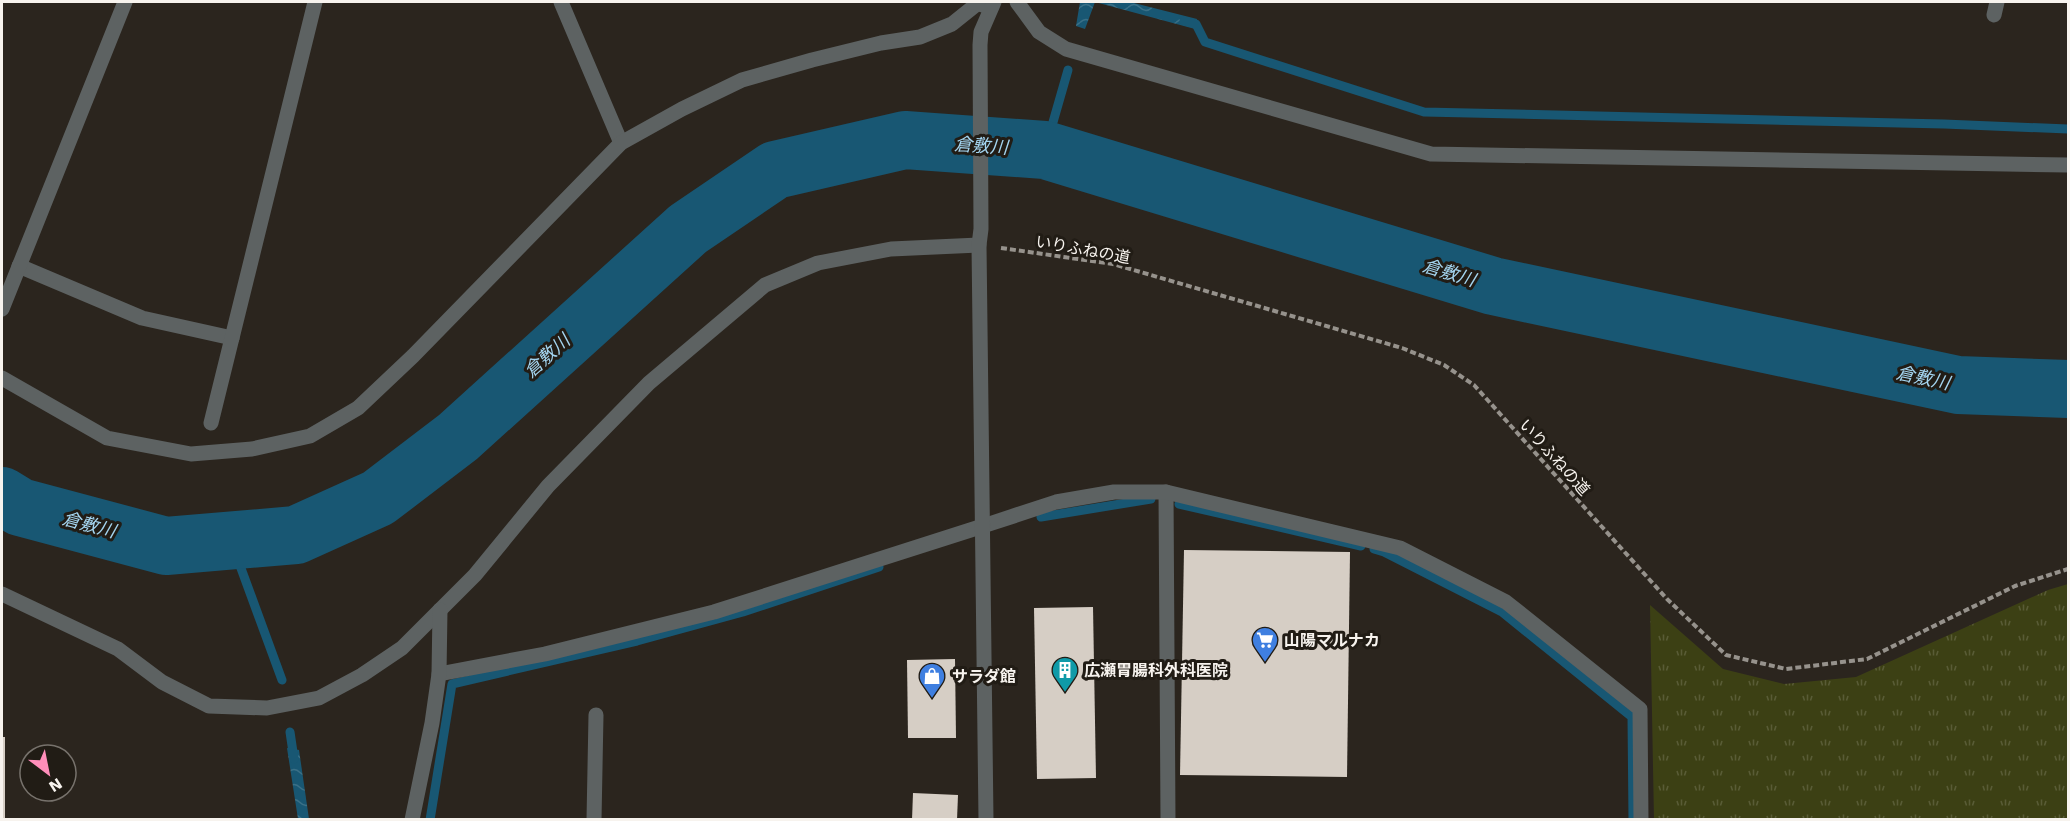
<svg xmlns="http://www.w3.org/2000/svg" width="2070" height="821" font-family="'Work Sans','Noto Sans JP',sans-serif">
<defs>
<pattern id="grass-tufts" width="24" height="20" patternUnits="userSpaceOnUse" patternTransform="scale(1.5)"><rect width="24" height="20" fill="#3c4014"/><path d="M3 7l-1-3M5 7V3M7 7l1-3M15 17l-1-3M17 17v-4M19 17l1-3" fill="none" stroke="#595c36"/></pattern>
<pattern id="water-waves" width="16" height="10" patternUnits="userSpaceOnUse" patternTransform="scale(1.5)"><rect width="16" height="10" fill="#185773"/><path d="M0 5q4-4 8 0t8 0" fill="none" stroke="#3a7087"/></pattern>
</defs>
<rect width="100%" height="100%" fill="#2b251e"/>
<polygon fill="url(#grass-tufts)" points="2068,584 2068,819 1654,819 1650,605 1723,669 1784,684 1856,677 2048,590"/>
<g fill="url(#water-waves)">
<polygon points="1080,2 1130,2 1197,19 1195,29 1095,2 1085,29 1076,26"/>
<polygon points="287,748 299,750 309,819 298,819"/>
</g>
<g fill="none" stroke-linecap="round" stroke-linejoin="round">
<g stroke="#185773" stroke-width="9">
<polyline points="1184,21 1196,24 1205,42 1424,112 1944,124 2068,129"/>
<polyline points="1045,150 1068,70"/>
<polyline points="1179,504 1361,546"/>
<polyline points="1041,517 1151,499"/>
<polyline points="231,541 282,680"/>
<polyline points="1374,549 1384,552 1502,612 1632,717 1633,820"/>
<polyline points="290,732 294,759"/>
<polyline points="430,820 452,684 637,641 743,612 879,567"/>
</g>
<polyline stroke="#185773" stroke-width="58" points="2,496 20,507 166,546 296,535 378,498 458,437 688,229 775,170 905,140 1045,150 1493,286 1958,385 2068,389"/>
</g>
<g fill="#d6cec5">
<polygon points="1184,550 1350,552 1347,777 1180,775"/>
<polygon points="1093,607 1096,778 1037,779 1034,608"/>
<polygon points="955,659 956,738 908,738 907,660"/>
<rect x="2" y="737" width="3" height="83"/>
<polygon points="913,793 958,795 957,820 912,820"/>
</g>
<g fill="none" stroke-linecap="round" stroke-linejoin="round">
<polyline stroke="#96928c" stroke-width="4" stroke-dasharray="6 3" stroke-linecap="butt" points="1001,248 1113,264 1402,348 1444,365 1474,385 1667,599 1726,655 1786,669 1867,659 2015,586 2068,569"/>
<g stroke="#5d6262" stroke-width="15">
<polyline points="1166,492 1168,820"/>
<polyline points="983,526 1056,502 1114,492 1166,492 1400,548 1506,602 1640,709 1641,820"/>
</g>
<g stroke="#5d6262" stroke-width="15">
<polyline points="561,2 621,143"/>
<polyline points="1017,2 1039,32 1066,49 1431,154 2068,165"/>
<polyline points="1994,15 1997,2"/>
<polyline points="19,266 142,318 232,338"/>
<polyline points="2,309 125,2"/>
<polyline points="2,378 107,438 191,454 252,449 310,436 358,408 413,356 621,143 682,109 742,80 812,60 881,43 920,37 952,24 977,4"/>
<polyline points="211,423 315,2"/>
<polyline points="2,594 118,649 162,682 209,706 267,708 319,698 362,675 402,648 475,575 548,486 649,383 765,285 818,263 891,249 979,245"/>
<polyline points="439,674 545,654 714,612 983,526"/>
<polyline points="412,820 432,723 439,674 440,610"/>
<polyline points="594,820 596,715"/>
</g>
<g stroke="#5d6262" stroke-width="15">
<polyline points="974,2 991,8"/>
<polyline points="986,820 979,245 981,229 980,45 981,32 994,2"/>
</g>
</g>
<defs>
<g id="supermarket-pin" transform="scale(1.35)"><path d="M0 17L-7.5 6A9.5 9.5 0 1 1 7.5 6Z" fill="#3f7fe0" stroke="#211c15"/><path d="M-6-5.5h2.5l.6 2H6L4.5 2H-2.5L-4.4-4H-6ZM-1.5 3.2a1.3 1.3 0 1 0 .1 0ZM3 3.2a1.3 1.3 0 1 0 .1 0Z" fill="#fff"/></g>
<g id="building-pin" transform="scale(1.35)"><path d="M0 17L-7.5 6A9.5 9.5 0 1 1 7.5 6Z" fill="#0f9aa8" stroke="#211c15"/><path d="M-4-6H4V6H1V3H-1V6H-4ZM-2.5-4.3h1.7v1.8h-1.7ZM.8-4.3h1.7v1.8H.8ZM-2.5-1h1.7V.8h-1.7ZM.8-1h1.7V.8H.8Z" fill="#fff"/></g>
<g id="shop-pin" transform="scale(1.35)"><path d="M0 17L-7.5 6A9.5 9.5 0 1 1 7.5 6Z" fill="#3f7fe0" stroke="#211c15"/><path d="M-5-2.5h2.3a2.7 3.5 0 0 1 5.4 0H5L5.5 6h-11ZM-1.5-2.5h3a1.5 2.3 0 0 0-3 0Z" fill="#fff"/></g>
</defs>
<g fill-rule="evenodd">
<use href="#supermarket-pin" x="1265" y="640"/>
<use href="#building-pin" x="1065" y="670"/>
<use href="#shop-pin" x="932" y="676"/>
</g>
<g text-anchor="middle" stroke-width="6" stroke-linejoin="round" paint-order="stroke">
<g font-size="16" fill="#f7f3ee" stroke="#211c15">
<text transform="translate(1083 249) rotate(10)" y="6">いりふねの道</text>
<text transform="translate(1555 457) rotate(48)" y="6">いりふねの道</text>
</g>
<g font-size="16" font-weight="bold" fill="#f7f3ee" stroke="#211c15" text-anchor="start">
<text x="1284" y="646">山陽マルナカ</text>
<text x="1084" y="676">広瀬胃腸科外科医院</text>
<text x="952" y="682">サラダ館</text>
</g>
<g font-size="18" font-style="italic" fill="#a4d5f0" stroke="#211c15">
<text transform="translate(981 146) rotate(4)" y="6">倉敷川</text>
<text transform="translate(1449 273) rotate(17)" y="6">倉敷川</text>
<text transform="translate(547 356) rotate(-42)" y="6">倉敷川</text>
<text transform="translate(1923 378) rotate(12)" y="6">倉敷川</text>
<text transform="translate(89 525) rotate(15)" y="6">倉敷川</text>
</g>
</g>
<rect width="2070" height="821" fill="none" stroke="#f7f3ee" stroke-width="6"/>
<g transform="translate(48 773) rotate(148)"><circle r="28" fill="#211c15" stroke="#77726c" stroke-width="1.5"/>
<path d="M0-4.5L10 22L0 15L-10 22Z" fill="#ff8eba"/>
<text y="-9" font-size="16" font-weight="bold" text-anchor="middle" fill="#f7f3ee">N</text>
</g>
</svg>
